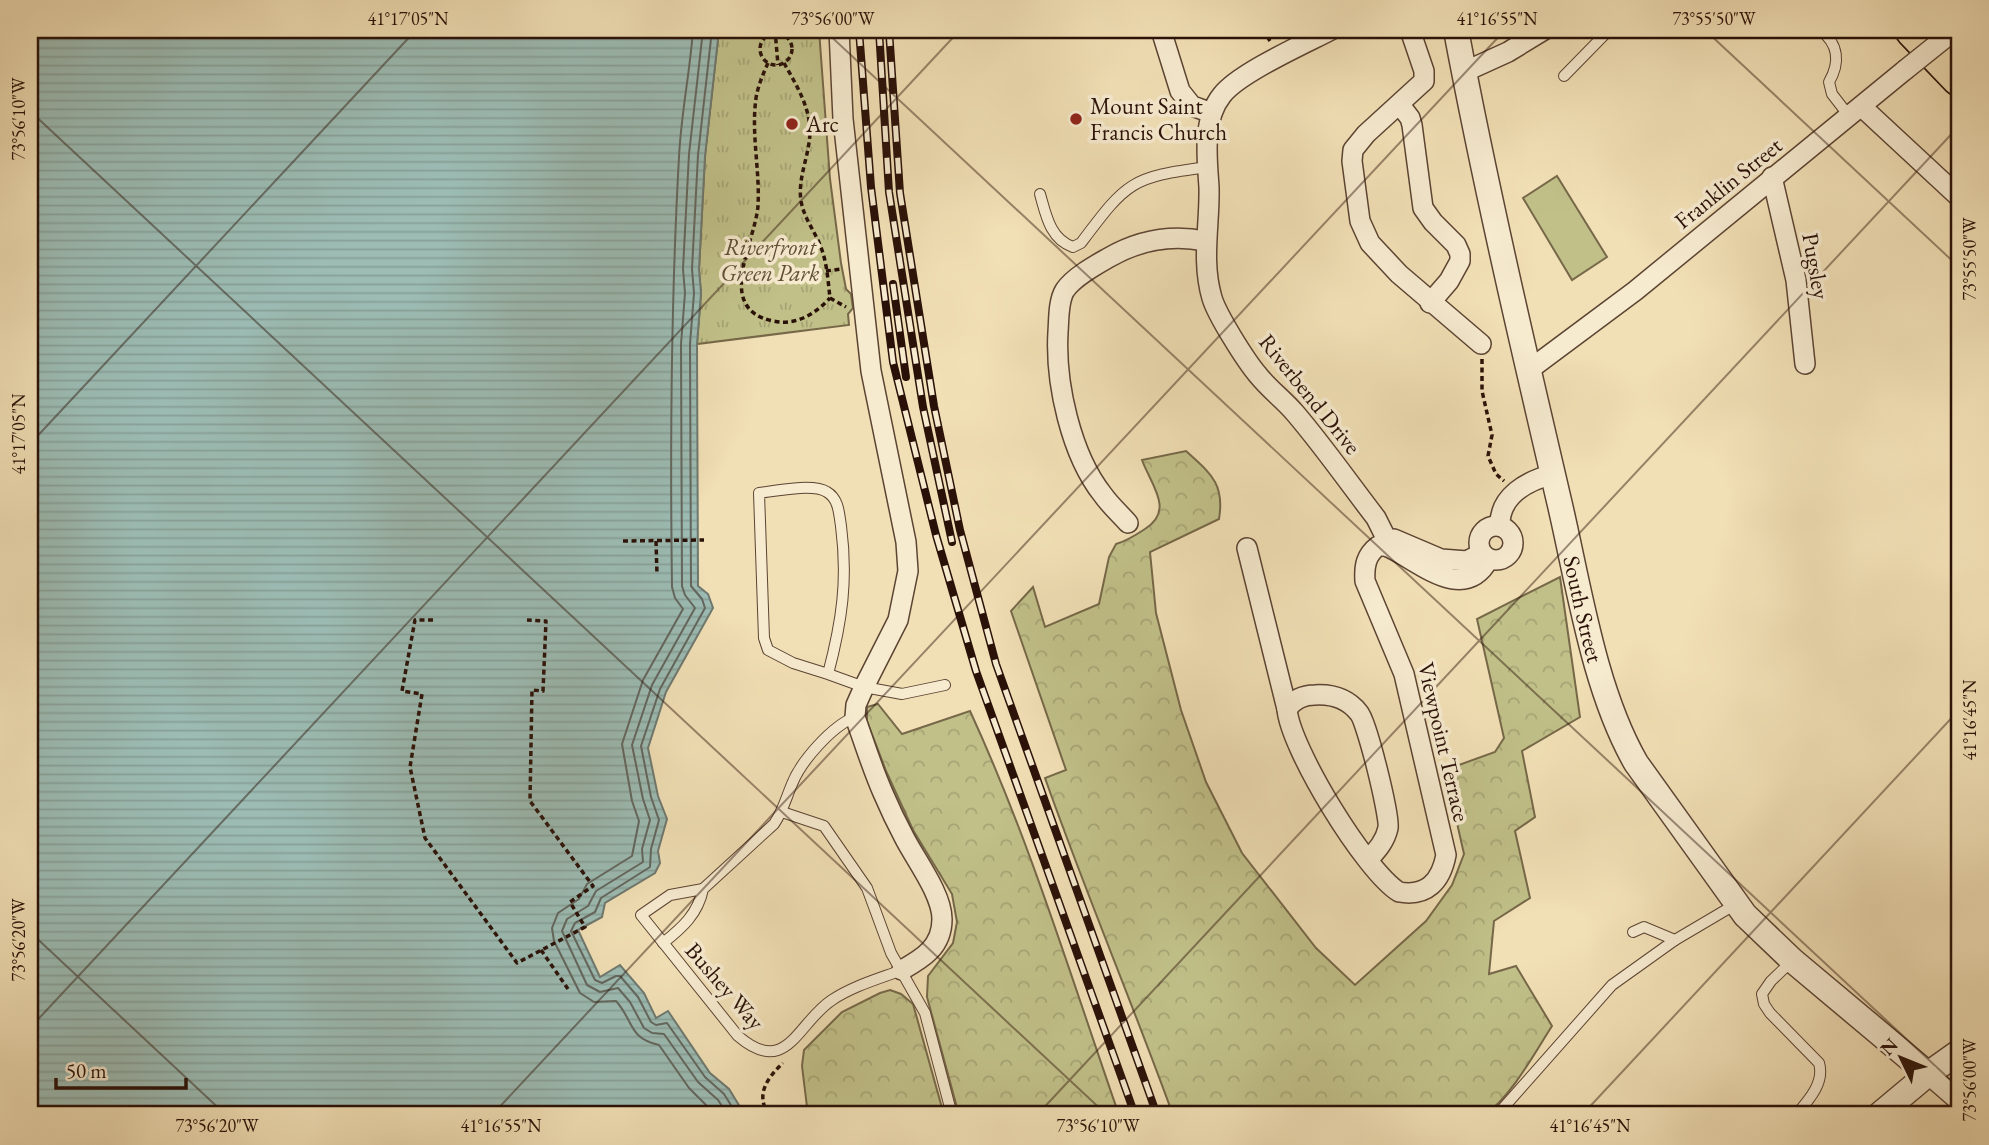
<svg xmlns="http://www.w3.org/2000/svg" width="1989" height="1145" font-family="'EB Garamond',serif">
<defs>
<pattern id="grass-tufts" width="24" height="20" patternUnits="userSpaceOnUse" patternTransform="scale(1.75)"><rect width="24" height="20" fill="#c1c089"/><path d="M3 7l-1-3M5 7V3M7 7l1-3M15 17l-1-3M17 17v-4M19 17l1-3" fill="none" stroke="#a6a475"/></pattern>
<pattern id="forest-crowns" width="20" height="18" patternUnits="userSpaceOnUse" patternTransform="scale(1.75)"><rect width="20" height="18" fill="#c1c089"/><path d="M2 6a3 3 0 1 1 6 0M12 15a3 3 0 1 1 6 0" fill="none" stroke="#a6a475"/></pattern>
<pattern id="water-rules" width="6" height="5" patternUnits="userSpaceOnUse" patternTransform="scale(1.75)"><rect width="6" height="5" fill="#9cbcb4"/><path d="M0 2.5h6" fill="none" stroke="#87a199"/></pattern>
</defs>
<rect width="100%" height="100%" fill="#f1dfb5"/>
<filter id="stains"><feTurbulence type="fractalNoise" baseFrequency=".00286" numOctaves="4"/><feColorMatrix values="0 0 0 0 .2 0 0 0 0 .09 0 0 0 0 .02 0 0 0 .5 -.17"/></filter>
<radialGradient id="worn" r=".72"><stop offset=".6" stop-color="#630" stop-opacity="0"/><stop offset="1" stop-color="#630" stop-opacity=".3"/></radialGradient>
<polygon fill="url(#grass-tufts)" stroke="#766848" stroke-width="2" points="719,30 819,30 830,179 841,263 846,289 851,294 853,308 848,314 849,325 697,344 701,293 699,270 705,156"/>
<g fill="url(#forest-crowns)" stroke="#766848" stroke-width="2">
<path d="M1186,451C1210,473 1225,483 1219,519L1150,552L1156,613L1181,710L1206,782L1242,853L1316,948L1355,985L1426,921L1452,885L1464,854L1445,770L1495,752L1504,738L1477,619L1560,577L1580,717L1522,751L1535,817L1515,831L1530,898L1494,921L1489,974L1516,966L1552,1026C1534,1054 1512,1095 1485,1115H1173C1132,1002 1085,891 1045,778L1066,770L1011,611L1033,587L1045,627L1099,604L1109,557L1116,544C1127,541 1136,535 1145,529C1175,510 1151,485 1142,460Z"/>
<path d="M878,704L902,734L970,711C1030,841 1072,980 1119,1115H959L927,997L928,976L953,943L957,922L952,894L913,830L886,771L867,721V707Z"/>
<polygon points="890,990 901,994 913,1004 944,1115 808,1115 802,1066 804,1050 842,1012 880,993"/>
</g>
<polygon fill="#c1c089" stroke="#766848" stroke-width="2" points="1557,176 1607,257 1572,280 1523,198"/>
<polygon fill="url(#water-rules)" stroke="#6e786f" stroke-width="2" points="30,30 719,30 705,156 699,269 701,293 697,344 698,586 708,594 713,608 666,692 648,748 658,796 667,819 658,851 660,863 655,873 605,903 602,917 578,930 600,977 620,965 644,993 656,1018 668,1011 710,1073 729,1089 745,1115 30,1115"/>
<g fill="none" stroke-linecap="round" stroke-linejoin="round">
<g stroke="#63665e" stroke-width="2">
<path d="M693,30C690,72 681,114 679,157C671,300 670,443 672,587L675,598L683,609L643,680L622,744L632,801L639,821L632,856L587,884L579,899L558,913L552,928L554,941L580,993L594,1002L616,1001C634,1021 628,1038 659,1045L689,1088L716,1115"/>
<polyline points="703,30 689,154 683,269 685,293 681,344 682,586 685,595 695,608 652,685 632,745 643,799 650,820 642,849 643,862 596,891 588,906 567,919 562,931 587,985 600,992 618,988 630,1002 644,1028 652,1033 664,1034 698,1082 718,1100 728,1115"/>
<polyline points="712,30 698,155 692,269 694,293 690,344 691,586 702,599 705,608 660,689 641,746 651,797 659,820 651,849 650,867 601,898 595,912 575,923 571,931 595,980 602,983 616,976 620,976 638,997 651,1022 656,1025 667,1023 705,1077 724,1094 737,1115"/>
</g>
<g stroke="#5c4433" stroke-width="12">
<g id="service">
<path d="M1820,30C1839,44 1840,63 1829,82L1832,94L1849,116"/>
<polyline points="1564,76 1609,30"/>
<path d="M1040,194C1046,215 1050,239 1073,247L1081,243C1127,182 1130,177 1208,167"/>
<path d="M828,674L793,663L768,650L764,638L759,493C775,491 813,483 827,492C839,499 839,514 841,526C848,580 842,621 828,674L864,687L902,694L945,685"/>
<polyline points="782,812 824,826 867,888 891,953 925,1013 952,1115"/>
<path d="M703,889L670,895L641,915L738,1036C787,1078 797,1023 832,1000C853,986 878,979 902,970"/>
<polyline points="1633,932 1644,927 1675,940 1736,904"/>
<path d="M663,943C682,928 698,914 703,889L774,824C783,811 786,798 792,784C801,761 832,726 855,717"/>
<path d="M1792,961L1771,981L1762,994L1764,1004L1770,1013L1819,1063C1825,1083 1808,1101 1796,1115"/>
<polyline points="1497,1115 1612,985 1675,940"/>
</g>
</g>
<g stroke="#5c4433" stroke-width="22">
<g id="minor">
<path d="M839,30L843,119L871,371L906,542L908,571L898,620L864,687L856,705L855,717C864,742 872,768 883,793C889,807 896,822 904,837C915,859 942,894 942,919C942,947 923,958 902,970"/>
<polyline points="1161,30 1180,91 1192,106 1212,113"/>
<path d="M1331,30C1304,44 1239,73 1222,95C1202,120 1207,157 1209,187C1210,225 1201,260 1212,298C1217,315 1246,361 1258,375C1269,389 1284,400 1295,413C1324,447 1349,483 1376,518L1384,534L1386,546C1417,559 1463,606 1489,559"/>
<polyline points="1410,30 1424,71 1424,81 1366,134 1353,150 1352,161 1360,221 1370,243 1399,274 1481,344"/>
<polyline points="1464,72 1508,52 1544,30"/>
<polyline points="1400,105 1410,118 1412,125 1423,208 1433,222 1456,245 1460,254 1460,261 1449,281 1430,303"/>
<polyline points="1862,107 1959,197"/>
<polyline points="1772,177 1796,280 1805,364"/>
<polyline points="1529,370 1635,291 1905,70"/>
<path d="M1128,523C1120,514 1110,505 1103,495C1071,455 1055,383 1058,332C1059,320 1058,301 1065,290C1074,277 1094,266 1108,258C1139,240 1170,234 1205,241"/>
<circle cx="1496" cy="543" r="17"/>
<path d="M1500,526C1499,496 1527,481 1553,474"/>
<polyline points="1394,539 1441,559 1467,561 1482,553"/>
<polyline points="1247,548 1287,709"/>
<path d="M1368,860C1376,851 1385,842 1388,828C1390,816 1367,722 1359,713C1348,699 1332,694 1315,695C1304,695 1294,699 1287,709C1290,748 1365,871 1399,892C1427,897 1441,881 1446,855L1404,674L1365,581C1364,566 1366,555 1378,546H1386"/>
<polyline points="1928,1074 1959,1101"/>
</g>
</g>
<g stroke="#5c4433" stroke-width="27">
<g id="tertiary">
<path id="s1" d="M1456,30C1486,189 1523,347 1560,505C1579,587 1594,690 1636,763L1745,915L1792,960L1928,1074"/>
<polyline points="1879,1115 1928,1074 1959,1052"/>
</g>
</g>
<g stroke="#2a1108" stroke-width="38">
<polyline id="motorway" points="1913,30 1959,78"/>
</g>
<g stroke="#2a1108" stroke-width="3.5" stroke-dasharray="5 3.5" stroke-linecap="butt">
<polyline points="775,30 778,65"/>
<polyline points="1263,30 1270,41"/>
<circle cx="776" cy="49" r="16"/>
<path d="M768,63C763,74 758,86 756,98C751,134 760,170 758,206C755,243 714,309 773,321C796,326 815,314 830,298"/>
<path d="M784,63C798,88 814,113 809,143C806,163 798,181 801,201C804,218 814,230 820,245C827,261 828,281 830,298"/>
<polyline points="826,271 842,269"/>
<polyline points="830,298 846,307"/>
<polyline points="1482,359 1482,391 1492,435 1488,456 1496,474 1504,481"/>
<polyline points="623,541 704,540"/>
<polyline points="656,541 657,575"/>
<polyline points="433,620 415,620 402,691 422,694 410,767 425,838 517,963 585,927 570,902 593,886 530,801 532,690 543,691 546,621 527,620"/>
<polyline points="541,950 568,989"/>
<path d="M769,1115C755,1095 767,1078 783,1063"/>
</g>
<use href="#service" stroke="#f6eacf" stroke-width="10"/>
<use href="#minor" stroke="#f6eacf" stroke-width="19"/>
<use href="#tertiary" stroke="#f6eacf" stroke-width="24"/>
<use href="#motorway" stroke="#f1dfb5" stroke-width="35"/>
<g stroke="#2a1108" stroke-width="8">
<g id="rail">
<polyline points="859,30 871,187 893,362 936,535 976,671 1135,1115"/>
<polyline points="879,30 889,192 923,407 952,542"/>
<polyline points="889,30 900,193 934,406 960,530 996,664 1157,1115"/>
<polyline points="893,284 906,377"/>
</g>
</g>
<use href="#rail" stroke="#f6eacf" stroke-width="5" stroke-dasharray="16" stroke-linecap="butt"/>
<g stroke="#5c4433" stroke-width="22" stroke-linecap="butt">
<polyline id="minor-bridge" points="1905,70 1955,30"/>
</g>
<use href="#minor-bridge" stroke="#f6eacf" stroke-width="19"/>
</g>
<path fill="none" stroke="#2a1108" stroke-width="2" stroke-opacity="0.45" d="M824,30L1959,1088M1705,30L1959,267M30,111L1107,1115M30,444L416,30M30,932L226,1115M30,1028L960,30M492,1115L1505,30M1037,1115L1959,126M1582,1115L1959,710"/>
<g fill="#8f2418" stroke="#f6eacf" stroke-width="2.5">
<circle cx="1076" cy="119" r="7"/>
<circle cx="792" cy="124" r="7"/>
</g>
<g text-anchor="middle" stroke-width="7" stroke-linejoin="round" paint-order="stroke">
<g font-size="23" fill="#2a1108" stroke="#f6eacf" text-anchor="start">
<text x="1090" y="114">Mount Saint<tspan x="1090" dy="26">Francis Church</tspan></text>
<text x="806" y="132">Arc</text>
</g>
<g font-size="23" fill="#2a1108" stroke="#f6eacf">
<text transform="translate(1728 183) rotate(-39)" y="8">Franklin Street</text>
<text transform="translate(1816 266) rotate(80)" y="8">Pugsley</text>
<text transform="translate(1310 394) rotate(51)" y="8">Riverbend Drive</text>
<text dy="8" stroke="none"><textPath href="#s1" startOffset="593">South Street</textPath></text>
<text transform="translate(1444 742) rotate(77)" y="8">Viewpoint Terrace</text>
<text transform="translate(725 986) rotate(49)" y="8">Bushey Way</text>
</g>
<g font-size="23" font-style="italic" fill="#5f4e35" stroke="#f6eacf">
<text x="770" y="255">Riverfront<tspan x="770" dy="26">Green Park</tspan></text>
</g>
</g>
<rect width="1989" height="1145" fill="none" stroke="#f1dfb5" stroke-width="77"/>
<g transform="translate(1901 1058) rotate(313)" stroke="#f6eacf" stroke-width="5" paint-order="stroke">
<path d="M0-5L12 26L0 18L-12 26Z" fill="#2a1108"/>
<text y="-10" font-size="19" font-weight="bold" text-anchor="middle" fill="#2a1108">N</text>
</g>
<path d="M56 1078v10h130v-10" fill="none" stroke="#2a1108" stroke-width="3.5"/>
<text x="66" y="1078" font-size="21" fill="#2a1108" stroke="#f6eacf" stroke-width="5" paint-order="stroke">50 m</text>
<rect x="38" y="38" width="1913" height="1068" fill="none" stroke="#2a1108" stroke-width="2.5"/>
<g font-size="18" text-anchor="middle" fill="#2a1108">
<text x="408" y="25">41°17'05"N</text>
<text x="833" y="25">73°56'00"W</text>
<text x="1497" y="25">41°16'55"N</text>
<text x="1714" y="25">73°55'50"W</text>
<text transform="translate(19 119) rotate(-90)" y="6">73°56'10"W</text>
<text transform="translate(1970 259) rotate(-90)" y="6">73°55'50"W</text>
<text transform="translate(19 434) rotate(-90)" y="6">41°17'05"N</text>
<text transform="translate(1970 720) rotate(-90)" y="6">41°16'45"N</text>
<text transform="translate(19 940) rotate(-90)" y="6">73°56'20"W</text>
<text transform="translate(1970 1080) rotate(-90)" y="6">73°56'00"W</text>
<text x="217" y="1132">73°56'20"W</text>
<text x="501" y="1132">41°16'55"N</text>
<text x="1098" y="1132">73°56'10"W</text>
<text x="1590" y="1132">41°16'45"N</text>
</g>
<rect width="100%" height="100%" filter="url(#stains)"/>
<rect width="100%" height="100%" fill="url(#worn)"/>
</svg>
